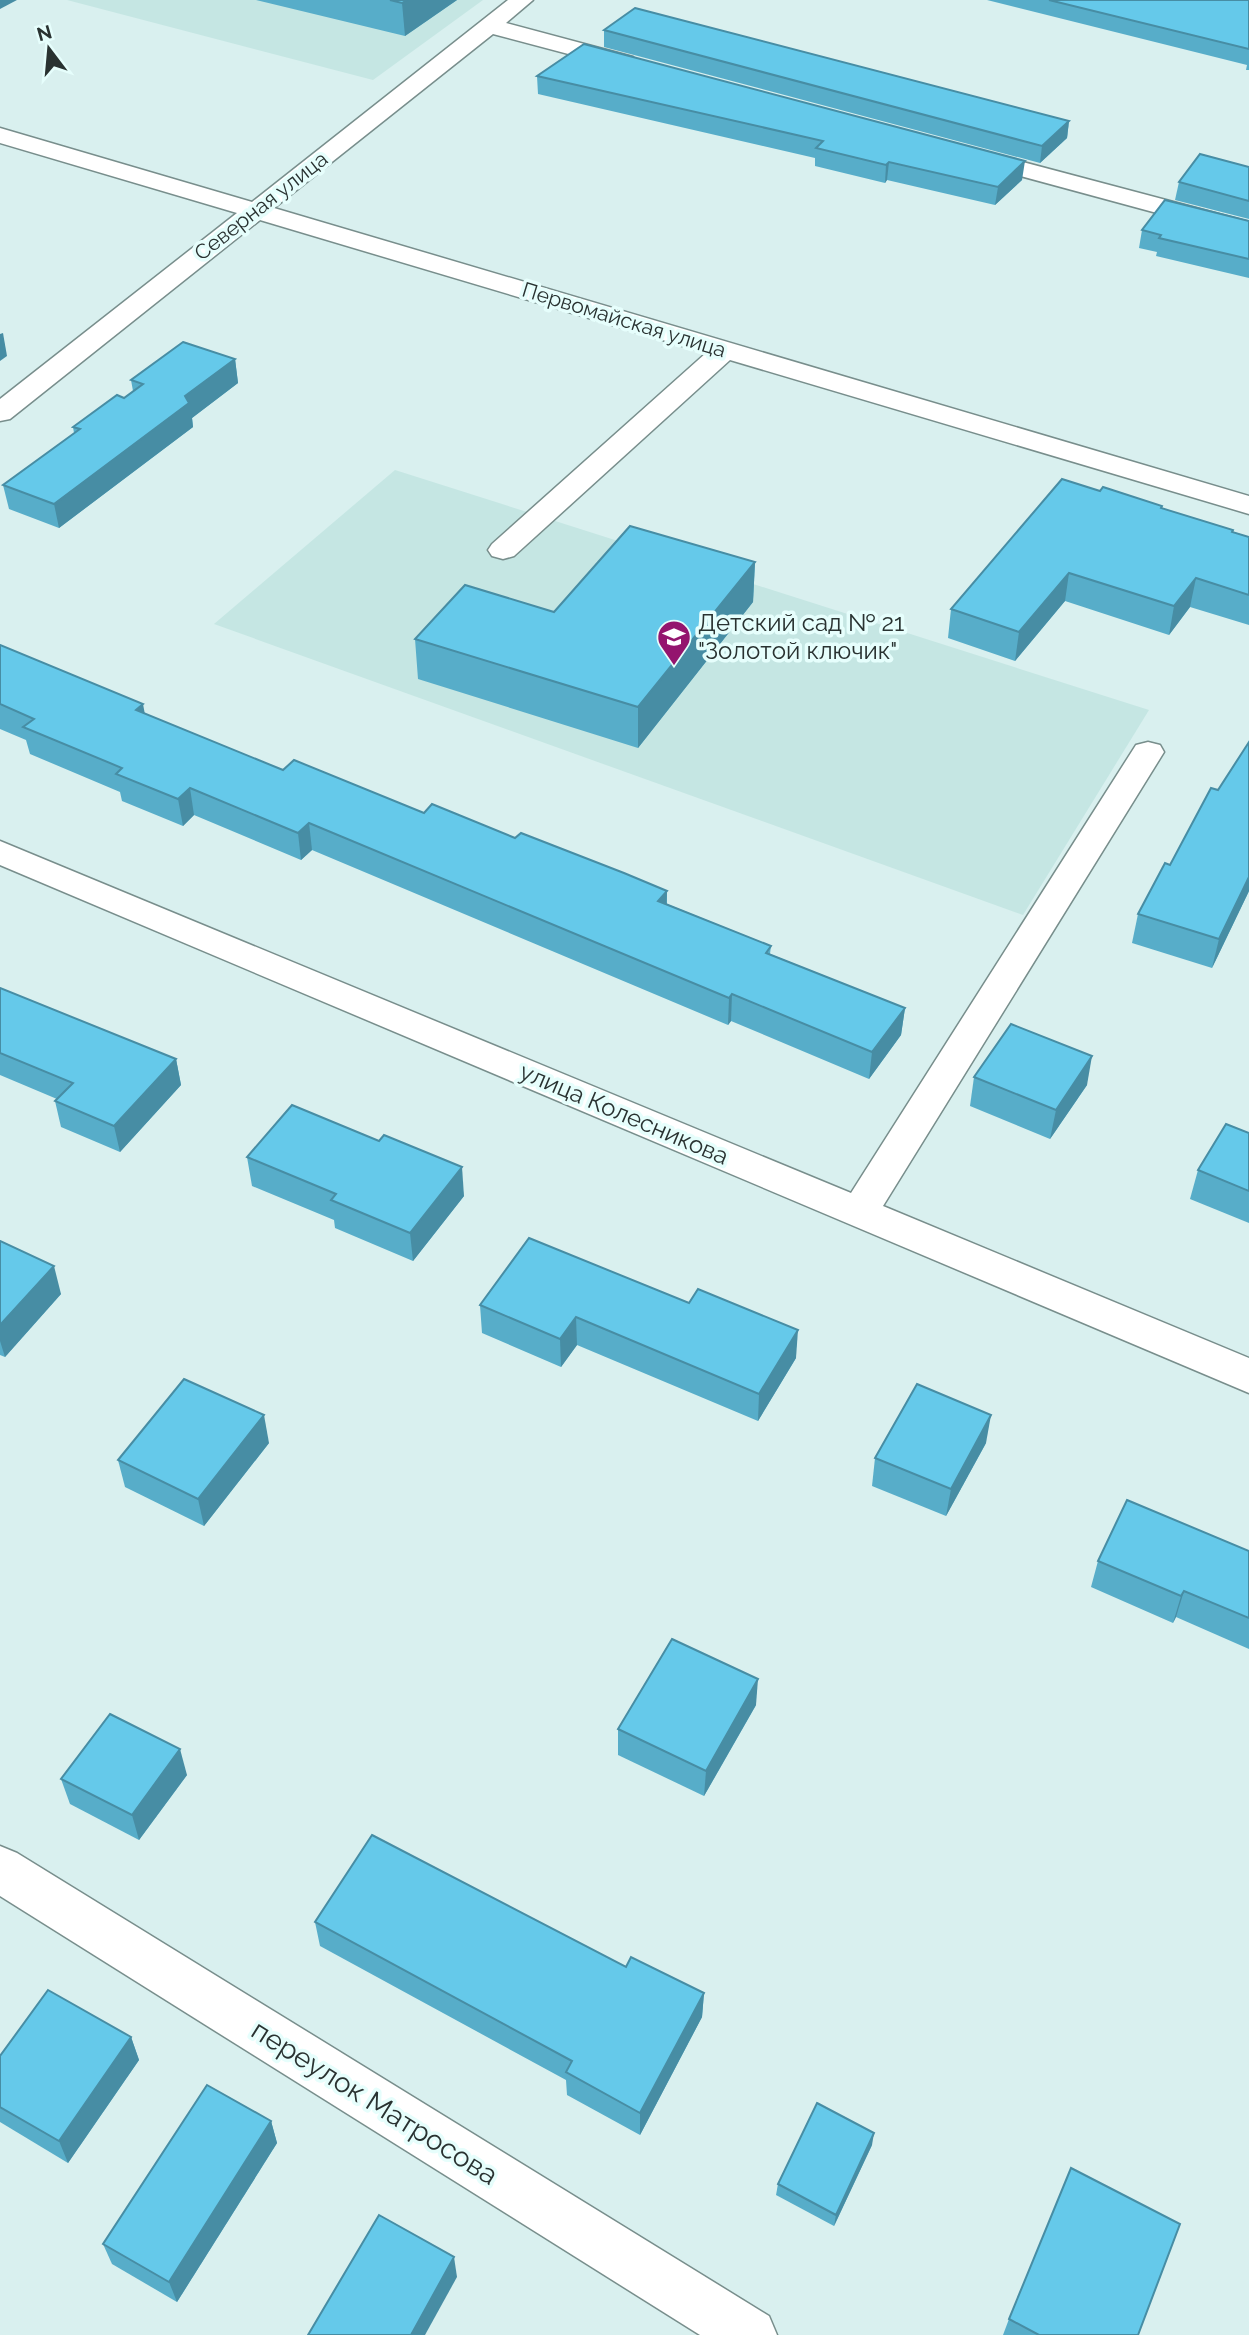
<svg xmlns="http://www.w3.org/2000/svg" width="1249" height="2335" font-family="Raleway,sans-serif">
<rect width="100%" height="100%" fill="#d9f0ef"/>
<g fill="#c5e6e3">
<polygon points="67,0 483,0 373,80"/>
<polygon points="395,470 1149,710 1023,915 214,624"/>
</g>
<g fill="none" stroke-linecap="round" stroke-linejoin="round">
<g stroke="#788e8c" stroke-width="3">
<g id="minor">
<polygon points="508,0 533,0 506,23 633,57 636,62 633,67 625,69 493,34 274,208 1249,496 1249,514 730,360 514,556 503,559 492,556 488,550 492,544 706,353 260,220 10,419 0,421 0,399 237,213 0,143 0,128 252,202"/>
<polygon points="974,149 1249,222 1249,238 965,161 962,156 965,151"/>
<polygon points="1148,742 1160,745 1164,752 883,1206 1249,1358 1249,1393 0,865 0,841 851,1193 1136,745"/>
<polygon points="0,1846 17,1853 769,2316 777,2335 700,2335 0,1896"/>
</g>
</g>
<use href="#minor" fill="#fff" fill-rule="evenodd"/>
</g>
<g fill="#57adc9">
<polygon points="256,0 457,0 405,36"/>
<polygon points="987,0 1249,0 1249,70 1246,70 1247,65"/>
<polygon points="604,30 1069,121 1067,138 1040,163 604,47"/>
<polygon points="537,76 1022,180 995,205 887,180 885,183 815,166 815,158 538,94"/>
<polygon points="1249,167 1249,219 1175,200 1179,182"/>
<polygon points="1249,221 1249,278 1156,256 1157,252 1139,248 1142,230"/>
<polygon points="235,359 238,383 192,418 193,427 59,528 9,509 3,485 74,433 73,427 124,398 133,391 131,380"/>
<polygon points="1100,491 1162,506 1162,508 1249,537 1249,625 1190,607 1169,635 1065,601 1015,661 948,638 951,609"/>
<polygon points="755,562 753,602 638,748 418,679 415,639 554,612"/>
<polygon points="0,645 145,714 283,770 424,813 515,838 667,891 667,904 771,946 770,954 905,1008 901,1035 869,1079 731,1021 728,1025 312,850 301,860 194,815 183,826 122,801 120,792 30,754 26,740 0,729"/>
<polygon points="1249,891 1212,968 1132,943 1138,914"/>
<polygon points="0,988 176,1059 181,1085 120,1152 61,1127 55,1101 57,1099 0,1075"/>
<polygon points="974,1077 1087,1085 1050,1139 970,1106"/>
<polygon points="1249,1133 1249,1223 1190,1199 1198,1170"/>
<polygon points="247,1157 464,1196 413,1261 335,1228 334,1220 252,1186"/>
<polygon points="529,1238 796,1358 758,1421 577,1345 561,1367 482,1333 480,1305"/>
<polygon points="0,1241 61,1294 5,1357 0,1355"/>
<polygon points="269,1443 204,1526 125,1487 118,1460"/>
<polygon points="986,1443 946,1516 872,1486 875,1458"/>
<polygon points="1249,1551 1249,1649 1176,1617 1173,1623 1091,1587 1098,1561"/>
<polygon points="756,1705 704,1796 618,1755 618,1729"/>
<polygon points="187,1775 139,1840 70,1804 61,1779"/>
<polygon points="315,1922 626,1967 704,1993 702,2017 640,2135 567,2095 566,2080 320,1946"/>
<polygon points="131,2037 139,2060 68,2163 0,2122 0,2056"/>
<polygon points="271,2121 277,2143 177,2302 112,2264 103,2244"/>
<polygon points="872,2145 834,2226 776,2195 778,2184"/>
<polygon points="1009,2319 1138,2335 1003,2335"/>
</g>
<g fill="#478da4">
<polygon points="0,0 17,0 0,9"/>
<polygon points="407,0 457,0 405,36 402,3"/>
<polygon points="1069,121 1067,138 1040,163 1042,146"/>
<polygon points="1025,161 1022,180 995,205 998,187"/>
<polygon points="889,162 887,180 885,183 886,165"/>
<polygon points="3,333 7,356 0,361 0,334"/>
<polygon points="235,359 238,383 192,418 193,427 59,528 54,504 185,396"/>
<polygon points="755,562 753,602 638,748 638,707"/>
<polygon points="1069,573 1065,601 1015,661 1019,632"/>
<polygon points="1196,578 1190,607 1169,635 1174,606"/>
<polygon points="143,704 148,731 136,710"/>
<polygon points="190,788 194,815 183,826 178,799"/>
<polygon points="309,823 312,850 301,860 298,833"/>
<polygon points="1249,877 1249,891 1212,968 1219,939"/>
<polygon points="667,891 666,918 658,901"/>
<polygon points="732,994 731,1021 728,1025 729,998"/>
<polygon points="905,1008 901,1035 869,1079 872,1052"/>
<polygon points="1092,1056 1087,1085 1050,1139 1056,1110"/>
<polygon points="176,1059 181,1085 120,1152 114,1126"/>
<polygon points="462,1167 464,1196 413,1261 410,1233"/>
<polygon points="54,1266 61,1294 5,1357 0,1341 0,1325"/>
<polygon points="576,1317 577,1345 561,1367 560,1339"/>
<polygon points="798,1330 796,1358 758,1421 759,1394"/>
<polygon points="264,1415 269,1443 204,1526 198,1499"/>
<polygon points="991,1415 986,1443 946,1516 951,1489"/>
<polygon points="1184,1591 1176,1617 1173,1623 1181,1596"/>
<polygon points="758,1679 756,1705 704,1796 706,1771"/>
<polygon points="180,1749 187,1775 139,1840 132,1815"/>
<polygon points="704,1993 702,2017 640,2135 640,2113"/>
<polygon points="131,2037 139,2060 68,2163 59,2141"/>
<polygon points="271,2121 277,2143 177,2302 169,2282"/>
<polygon points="874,2133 872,2145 834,2226 836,2215"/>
<polygon points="454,2257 457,2277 425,2335 411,2335"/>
</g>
<g fill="#65c9ea" stroke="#478da4" stroke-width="2">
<polygon points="390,0 407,0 402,3"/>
<polygon points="1049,0 1249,0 1249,49"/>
<polygon points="635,8 1069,121 1042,146 604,30"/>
<polygon points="584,44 1025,161 998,187 889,162 886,165 816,148 823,141 537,76"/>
<polygon points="1200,154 1249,167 1249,201 1179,182"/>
<polygon points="1165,200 1249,221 1249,259 1159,238 1161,235 1142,230"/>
<polygon points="183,342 235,359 185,396 189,403 54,504 3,485 80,429 73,427 117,395 124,398 143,384 131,380"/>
<polygon points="1062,479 1100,491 1103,487 1162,506 1161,508 1233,530 1232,532 1249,537 1249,595 1196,578 1174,606 1069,573 1019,632 951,609"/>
<polygon points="630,526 755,562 638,707 415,639 465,585 554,612"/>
<polygon points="0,645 143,704 136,710 283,770 294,760 424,813 432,804 515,838 521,833 624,873 667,891 658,901 771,946 766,953 905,1008 872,1052 732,994 729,998 309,823 298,833 190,788 178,799 116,774 122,768 23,727 34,719 0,704"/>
<polygon points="1249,742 1249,877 1219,939 1138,914 1165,863 1170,865 1211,788 1218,790"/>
<polygon points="0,988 176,1059 114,1126 55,1101 73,1083 0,1053"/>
<polygon points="1011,1024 1092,1056 1056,1110 974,1077"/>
<polygon points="292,1105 379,1141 384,1135 462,1167 410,1233 331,1200 336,1194 247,1157"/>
<polygon points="1226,1124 1249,1133 1249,1191 1198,1170"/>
<polygon points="529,1238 689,1303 698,1289 798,1330 759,1394 576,1317 560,1339 480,1305"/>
<polygon points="0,1241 54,1266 0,1325"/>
<polygon points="184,1379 264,1415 198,1499 118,1460"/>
<polygon points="917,1384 991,1415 951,1489 875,1458"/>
<polygon points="1127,1500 1249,1551 1249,1618 1184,1591 1181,1596 1098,1561"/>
<polygon points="672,1639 758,1679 706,1771 618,1729"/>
<polygon points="110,1714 180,1749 132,1815 61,1779"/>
<polygon points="372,1835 626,1967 631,1957 704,1993 640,2113 566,2072 572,2061 315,1922"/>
<polygon points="48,1990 131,2037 59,2141 0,2107 0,2056"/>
<polygon points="207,2085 271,2121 169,2282 103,2244"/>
<polygon points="817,2103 874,2133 836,2215 778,2184"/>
<polygon points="1071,2168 1180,2224 1138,2335 1039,2335 1009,2319"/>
<polygon points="379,2215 454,2257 411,2335 308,2335"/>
</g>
<defs>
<g id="school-pin" transform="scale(1.75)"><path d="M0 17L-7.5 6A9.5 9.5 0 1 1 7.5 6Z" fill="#94156e" stroke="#e6fefc"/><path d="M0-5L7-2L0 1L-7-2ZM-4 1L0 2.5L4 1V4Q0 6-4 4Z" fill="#fff"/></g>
</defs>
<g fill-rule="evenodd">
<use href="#school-pin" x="674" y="637"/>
</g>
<g text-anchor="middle" stroke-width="7" stroke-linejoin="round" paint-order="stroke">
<g font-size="21" fill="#293231" stroke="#e6fefc">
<text transform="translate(261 206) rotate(-38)" y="7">Северная улица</text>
<text transform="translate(624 320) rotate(17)" y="7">Первомайская улица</text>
</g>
<g font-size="24" fill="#293231" stroke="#e6fefc" text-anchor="start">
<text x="698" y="631">Детский сад № 21<tspan x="698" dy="28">"Золотой ключик"</tspan></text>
</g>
<g font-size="24" fill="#293231" stroke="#e6fefc">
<text transform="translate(624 1114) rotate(23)" y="8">улица Колесникова</text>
</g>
<g font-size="28" fill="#293231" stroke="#e6fefc">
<text transform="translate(375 2102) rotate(32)" y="10">переулок Матросова</text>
</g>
</g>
<g transform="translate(49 49) rotate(344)" stroke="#e6fefc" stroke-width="5" paint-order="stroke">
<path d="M0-5L12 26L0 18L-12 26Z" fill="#293231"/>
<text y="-10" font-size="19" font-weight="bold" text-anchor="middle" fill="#293231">N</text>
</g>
</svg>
